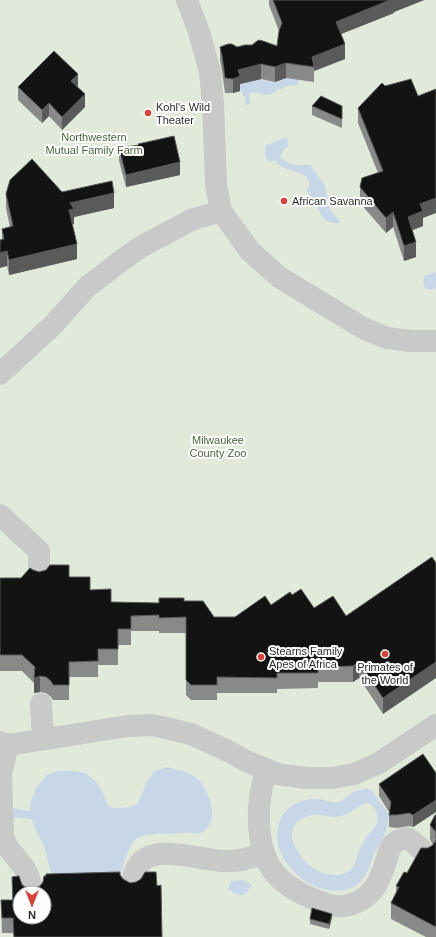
<svg xmlns="http://www.w3.org/2000/svg" width="436" height="937" font-family="Helvetica,sans-serif">
<rect width="100%" height="100%" fill="#fff"/>
<path fill="#e0e9da" fill-rule="evenodd" d="M0,0H436V937H0ZM20,893H44V917H20Z"/>
<g fill="#c8d7e7" fill-rule="evenodd">
<path d="M286,78L299,79L298,84L295,86C289,84 285,87 280,90L279,89C277,90 275,92 273,93C265,98 258,90 249,93L250,104L245,105V97L243,96C242,91 239,88 239,84L261,79L275,82Z"/>
<path d="M287,137L288,146L284,149L280,157C290,166 298,166 310,164L325,186L330,210L340,221L338,223C322,223 321,215 316,202L312,200L307,190L310,184L306,176L280,166L275,160L271,162L266,159L265,146Z"/>
<path d="M436,272V288C432,290 429,290 425,288L423,282L425,276Z"/>
<path d="M167,767C180,770 194,773 202,784C208,793 213,805 212,816C212,822 207,830 201,833C198,834 192,833 189,833C177,834 147,832 137,838C129,843 122,868 121,877L58,879L50,870L44,845L38,835L31,819L12,817L0,806L30,811L31,801L36,788L47,775L58,771H74L86,773L96,782L103,793L107,804L113,808H122L130,807L138,803L147,781L155,771Z"/>
<path d="M364,789H368L372,791L389,814C388,823 387,830 383,838C381,843 377,848 374,854C370,865 368,874 359,883C355,887 349,889 343,890C310,896 268,859 279,824C280,819 284,813 288,809C295,802 309,798 319,799C326,800 330,803 337,802C343,801 347,796 352,793C356,790 360,790 364,789ZM368,803C374,806 376,809 377,815C380,829 368,831 363,843C360,847 358,852 357,857C356,859 356,861 355,863C349,878 331,877 318,871C299,861 276,826 308,816C319,812 330,819 341,816C352,814 358,804 368,803Z"/>
<path d="M244,880L252,885C243,899 240,897 228,889L231,881Z"/>
</g>
<g fill="none" stroke-linecap="round" stroke-linejoin="round">
<g stroke="#c9c9c9" stroke-width="22">
<polyline points="187,0 199,32 210,72 213,104 216,185 221,211 242,240 250,251 279,277 363,328 387,338 410,341 436,341"/>
<polyline points="0,374 52,326 87,287 121,261 139,248 191,220 221,211"/>
<polyline points="0,515 39,551 39,575"/>
<polyline points="41,704 43,739"/>
<polyline points="0,742 8,745 128,726 153,725 191,734 228,751 246,761 277,774 306,778 332,778 354,774 379,763 436,725"/>
<path d="M8,745L1,774L3,837C7,851 21,860 27,873C30,879 31,885 32,892"/>
<path d="M266,769C264,779 261,789 260,799C257,821 259,854 274,872C283,884 297,892 311,898C323,903 336,909 349,905C372,899 380,881 386,861C388,856 389,848 393,844C397,840 402,839 407,838L413,842L424,852"/>
<path d="M132,886C136,834 192,860 224,861C238,862 250,858 263,853"/>
</g>
</g>
<g fill="#898989">
<polygon points="269,0 424,0 394,12 394,13 341,34 345,59 314,71 314,82 286,78 275,82 261,79 240,84 240,91 233,93 225,93 222,71 220,61 220,47 277,46 279,31 269,5"/>
<polygon points="78,86 77,87 85,107 62,130 49,116 42,123 18,100 18,87"/>
<polygon points="312,106 342,106 342,128 312,115"/>
<polygon points="358,108 423,218 423,226 412,230 416,257 404,261 393,227 386,233 360,203 360,187 378,173 358,123"/>
<polygon points="138,144 180,175 126,187 119,161 119,148 138,145"/>
<polygon points="62,192 114,208 74,217 74,224 72,224 77,259 9,275 2,240 2,229 10,227 6,209 6,194"/>
<polygon points="432,557 383,714 359,678 353,682 318,682 318,688 277,689 277,693 217,693 217,700 191,700 186,695 186,633 159,633 159,631 131,631 131,645 118,645 118,665 98,665 98,677 69,677 69,700 53,700 51,697 46,693 40,692 34,693 34,683 22,671 0,671 0,578 21,578 33,570 69,577 111,602 159,603 184,601 214,617 235,617 271,605 292,595 314,608 346,616"/>
<polygon points="436,773 436,812 413,827 409,826 397,828 389,827 389,812 379,796 379,784"/>
<polygon points="436,815 436,937 426,937 391,919 391,903 396,893 396,886 428,848 433,845 430,840 430,825"/>
<polygon points="120,875 123,879 130,883 157,886 162,937 14,937 13,933 2,933 1,900 12,900 12,877 27,888 33,889"/>
<polygon points="332,918 329,929 310,924 310,919"/>
</g>
<g fill="#5a5a5a">
<polygon points="390,0 424,0 394,12 394,13 336,36 336,22"/>
<polygon points="345,44 345,59 314,71 314,67 312,57"/>
<polygon points="286,63 286,78 275,82 275,67"/>
<polygon points="261,64 261,79 240,84 240,91 233,93 233,79 238,70"/>
<polygon points="78,74 78,86 71,93 71,81"/>
<polygon points="85,94 85,107 62,130 62,117"/>
<polygon points="49,103 49,116 42,123 42,110"/>
<polygon points="180,162 180,175 126,187 126,175"/>
<polygon points="114,193 114,208 74,217 74,224 69,225 69,210 70,203"/>
<polygon points="436,198 436,213 423,218 423,226 408,232 408,217 420,204"/>
<polygon points="393,212 393,227 386,233 386,218"/>
<polygon points="416,242 416,257 404,261 404,246"/>
<polygon points="77,244 77,259 9,275 9,260"/>
<polygon points="7,251 7,266 0,268 0,253"/>
<polygon points="359,662 359,678 353,682 353,666"/>
<polygon points="436,662 436,678 383,714 383,698"/>
<polygon points="40,676 40,692 34,693 34,678"/>
<polygon points="436,800 436,812 413,827 413,815"/>
<polygon points="332,914 332,918 329,929 329,924"/>
</g>
<g fill="#131313" stroke="#5a5a5a" fill-rule="evenodd">
<polygon points="273,0 390,0 336,22 345,44 312,57 314,67 286,63 275,67 261,64 238,70 240,76 233,79 225,78 222,56 220,47 228,44 232,44 237,47 245,45 252,45 257,41 259,40 263,41 277,46 279,31 282,23"/>
<polygon points="54,51 78,74 71,81 85,94 62,117 49,103 42,110 18,87"/>
<polygon points="411,79 418,96 436,89 436,198 420,204 423,211 408,217 416,242 404,246 393,212 386,218 360,187 362,178 383,171 358,108 382,83 385,86"/>
<polygon points="321,96 342,106 342,119 312,106"/>
<polygon points="174,136 180,162 126,175 119,148 139,145 138,144"/>
<polygon points="32,159 62,192 112,181 114,193 70,203 74,209 69,210 77,244 9,260 7,251 0,253 0,240 4,239 2,229 13,226 6,194 10,180"/>
<polygon points="432,557 436,563 436,662 383,698 359,662 353,666 318,667 318,673 277,673 277,678 217,677 217,685 191,685 186,680 186,617 159,618 159,615 131,616 131,629 118,629 118,649 98,649 98,661 69,662 69,685 53,685 51,681 46,677 40,676 34,678 35,667 22,655 0,655 0,578 21,578 30,568 33,570 39,572 46,570 50,565 69,565 69,577 90,577 90,590 111,589 111,602 159,603 159,598 184,598 184,601 203,601 214,617 235,617 265,596 271,605 290,592 292,595 301,589 314,608 333,596 346,616"/>
<polygon points="423,754 436,773 436,800 413,815 409,813 397,815 389,815 391,802 379,784"/>
<polygon points="435,815 436,815 436,838 436,832 430,825"/>
<polygon points="436,840 436,927 391,903 399,887 396,886 404,872 407,873 421,848 428,848 433,845"/>
<path d="M120,872V875L123,879L130,883L136,882L141,879L145,872H156L157,886L161,885L162,937H14L13,918H2L1,900H13L12,877L19,876L22,885L27,888L33,889L40,886L43,882L44,876H46V874ZM20,893H44V917H20Z"/>
<polygon points="312,908 332,914 329,924 310,919"/>
</g>
<g fill="#d5443c" stroke="#fff" stroke-width="1.5">
<circle cx="148" cy="113" r="4"/>
<circle cx="284" cy="201" r="4"/>
<circle cx="385" cy="654" r="4"/>
<circle cx="261" cy="657" r="4"/>
</g>
<g text-anchor="middle" stroke-width="4" stroke-linejoin="round" paint-order="stroke">
<g font-size="11" fill="#2c2c2c" stroke="#fff" text-anchor="start">
<text x="156" y="111">Kohl's Wild<tspan x="156" dy="13">Theater</tspan></text>
<text x="292" y="205">African Savanna</text>
<text x="269" y="655">Stearns Family<tspan x="269" dy="13">Apes of Africa</tspan></text>
<text x="385" y="671" text-anchor="middle">Primates of<tspan x="385" dy="13">the World</tspan></text>
</g>
<g font-size="11" fill="#4b633e" stroke="#fff">
<text x="94" y="141">Northwestern<tspan x="94" dy="13">Mutual Family Farm</tspan></text>
<text x="218" y="444">Milwaukee<tspan x="218" dy="13">County Zoo</tspan></text>
</g>
</g>
<g transform="translate(32 905) rotate(180)"><circle r="19" fill="#ffffff" stroke="#ababab"/>
<path d="M0-3L7 15L0 10L-7 15Z" fill="#d5443c"/>
<text y="-6" font-size="11" font-weight="bold" text-anchor="middle" fill="#2c2c2c">N</text>
</g>
</svg>
